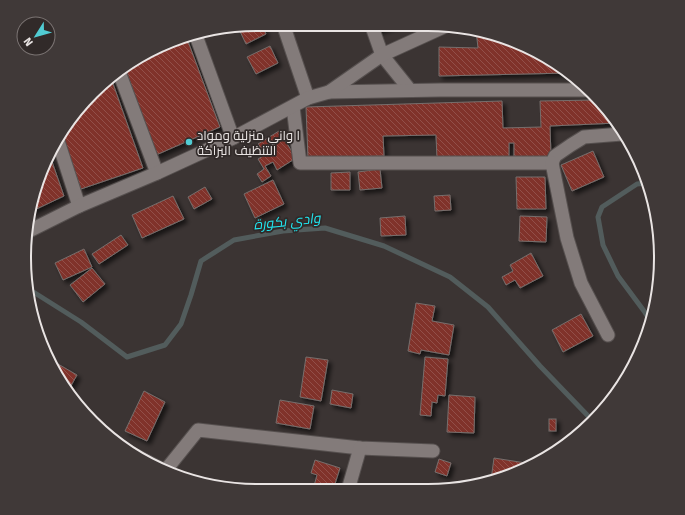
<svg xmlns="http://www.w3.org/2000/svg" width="685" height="515" font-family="'Fira Sans',Cairo,sans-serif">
<defs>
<pattern id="building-back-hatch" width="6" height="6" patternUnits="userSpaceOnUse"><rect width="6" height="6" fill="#80332b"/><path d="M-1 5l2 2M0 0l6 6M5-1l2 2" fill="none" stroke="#92504a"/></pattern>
<filter id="shadow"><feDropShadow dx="3.5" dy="3.5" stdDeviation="2" flood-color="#0009"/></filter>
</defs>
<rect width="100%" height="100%" fill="#3b3433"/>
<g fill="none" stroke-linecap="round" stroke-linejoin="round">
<g stroke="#525c5c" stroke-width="5">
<polyline points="646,183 637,184 602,207 598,217 603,245 618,276 644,311 649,319"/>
<polyline points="27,288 81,322 127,357 165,345 181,324 191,295 201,261 234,240 283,231 325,228 384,246 450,277 488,307 540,366 591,419"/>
</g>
</g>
<g fill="url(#building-back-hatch)" stroke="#766e6c" filter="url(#shadow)">
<polygon points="258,24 261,24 266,34 246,44 238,27"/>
<polygon points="372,24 396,24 374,32"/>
<polygon points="417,24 427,24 418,28"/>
<polygon points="476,30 488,32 557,63 568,73 439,76 439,47 478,48"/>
<polygon points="186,36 220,127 156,155 125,68 141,55"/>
<polygon points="270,46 278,63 256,74 247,57"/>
<polygon points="111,78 143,168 81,189 62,135 92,93"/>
<polygon points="596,100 613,116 617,123 550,126 551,157 514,158 514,143 509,143 509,157 437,159 436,135 383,136 384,156 308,158 306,107 502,101 503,128 541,127 540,101"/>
<polygon points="279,131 296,158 277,170 273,162 265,166 271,176 262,182 257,174 264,169 258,159 265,155 258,144"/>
<polygon points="593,151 604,177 572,191 561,165"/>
<polygon points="49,153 64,196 28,213 48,154"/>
<polygon points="380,169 382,188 360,190 358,172"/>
<polygon points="350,172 350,190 331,190 331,173"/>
<polygon points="516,177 545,177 546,209 517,209"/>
<polygon points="273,180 284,204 255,218 244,194"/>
<polygon points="205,187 212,199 194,209 188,197"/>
<polygon points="450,195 451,210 435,211 434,196"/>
<polygon points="173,196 184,219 142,238 132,215"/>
<polygon points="405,216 406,235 381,236 380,218"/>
<polygon points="520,216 547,217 546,242 519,241"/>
<polygon points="121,235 128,245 99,264 92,254"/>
<polygon points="84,249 92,267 63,280 55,263"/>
<polygon points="531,253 543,276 520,288 515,280 506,285 502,277 513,271 510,265"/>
<polygon points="92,268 105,284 83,302 70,285"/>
<polygon points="416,303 435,306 432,321 454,325 449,355 421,350 420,354 408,351"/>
<polygon points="581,314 593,336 563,352 552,330"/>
<polygon points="306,357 328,360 321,401 300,397"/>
<polygon points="425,357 448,359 445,396 438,395 437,403 432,402 431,416 420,415"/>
<polygon points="58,364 77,375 68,391 55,368"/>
<polygon points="332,390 353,394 351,408 330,404"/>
<polygon points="144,391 165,402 147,441 125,431"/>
<polygon points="449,395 475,397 474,433 447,432"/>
<polygon points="280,400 314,406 310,429 276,423"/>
<rect x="549" y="419" width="7" height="12"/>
<polygon points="494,458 532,464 517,473 491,480"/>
<polygon points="439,459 451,463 447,476 435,472"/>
<polygon points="315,460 340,468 333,490 326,490 314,486 317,475 311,473"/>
<polygon points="394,486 395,489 388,489 388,488"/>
</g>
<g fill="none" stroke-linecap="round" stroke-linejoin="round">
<g stroke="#56504f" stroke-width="15">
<g id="street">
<polyline points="283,24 308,98"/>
<polyline points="371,24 382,55 410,90"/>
<polyline points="195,33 233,138"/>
<polyline points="119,72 157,173"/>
<polyline points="329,92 440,90 585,90"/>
<polyline points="293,107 300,163 552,163 555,156 571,145 584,137 622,134"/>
<polyline points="58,141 79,206"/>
<polyline points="552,163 567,238 581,283 608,335"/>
<polyline points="27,232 79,206 157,173 233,138 308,98 329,92 382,55 448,25"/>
<polyline points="136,456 159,468"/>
<polyline points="165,471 198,430 360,448 433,451"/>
<polyline points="348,490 360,448"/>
</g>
</g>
<use href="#street" stroke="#837b7a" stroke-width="13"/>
</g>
<circle fill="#51ccd3" stroke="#312a29" stroke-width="1.5" cx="189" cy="142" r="4"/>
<g text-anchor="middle" stroke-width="3.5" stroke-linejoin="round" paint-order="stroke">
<g font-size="13" fill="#e9e4e3" stroke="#312a29" text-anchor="start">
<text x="197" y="140">ا واني منزلية ومواد<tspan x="197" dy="15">التنظيف البراكة</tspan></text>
</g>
<g font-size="14" font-style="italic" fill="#21e5ef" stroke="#312a29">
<text transform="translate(287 221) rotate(-6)" y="5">وادي بكورة</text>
</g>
</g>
<path d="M0 0H685V515H0ZM257 31H428A226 226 0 0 1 654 257V258A226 226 0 0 1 428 484H257A226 226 0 0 1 31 258V257A226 226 0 0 1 257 31Z" fill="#403938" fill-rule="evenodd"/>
<path fill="none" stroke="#e9e4e3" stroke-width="2" d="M257 31H428A226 226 0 0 1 654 257V258A226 226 0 0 1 428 484H257A226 226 0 0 1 31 258V257A226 226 0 0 1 257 31Z"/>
<g transform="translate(36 36) rotate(233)"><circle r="19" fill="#312a29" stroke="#7b7473"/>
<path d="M0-3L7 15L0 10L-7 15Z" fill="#51ccd3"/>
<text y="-6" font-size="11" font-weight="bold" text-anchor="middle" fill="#e9e4e3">N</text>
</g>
</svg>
